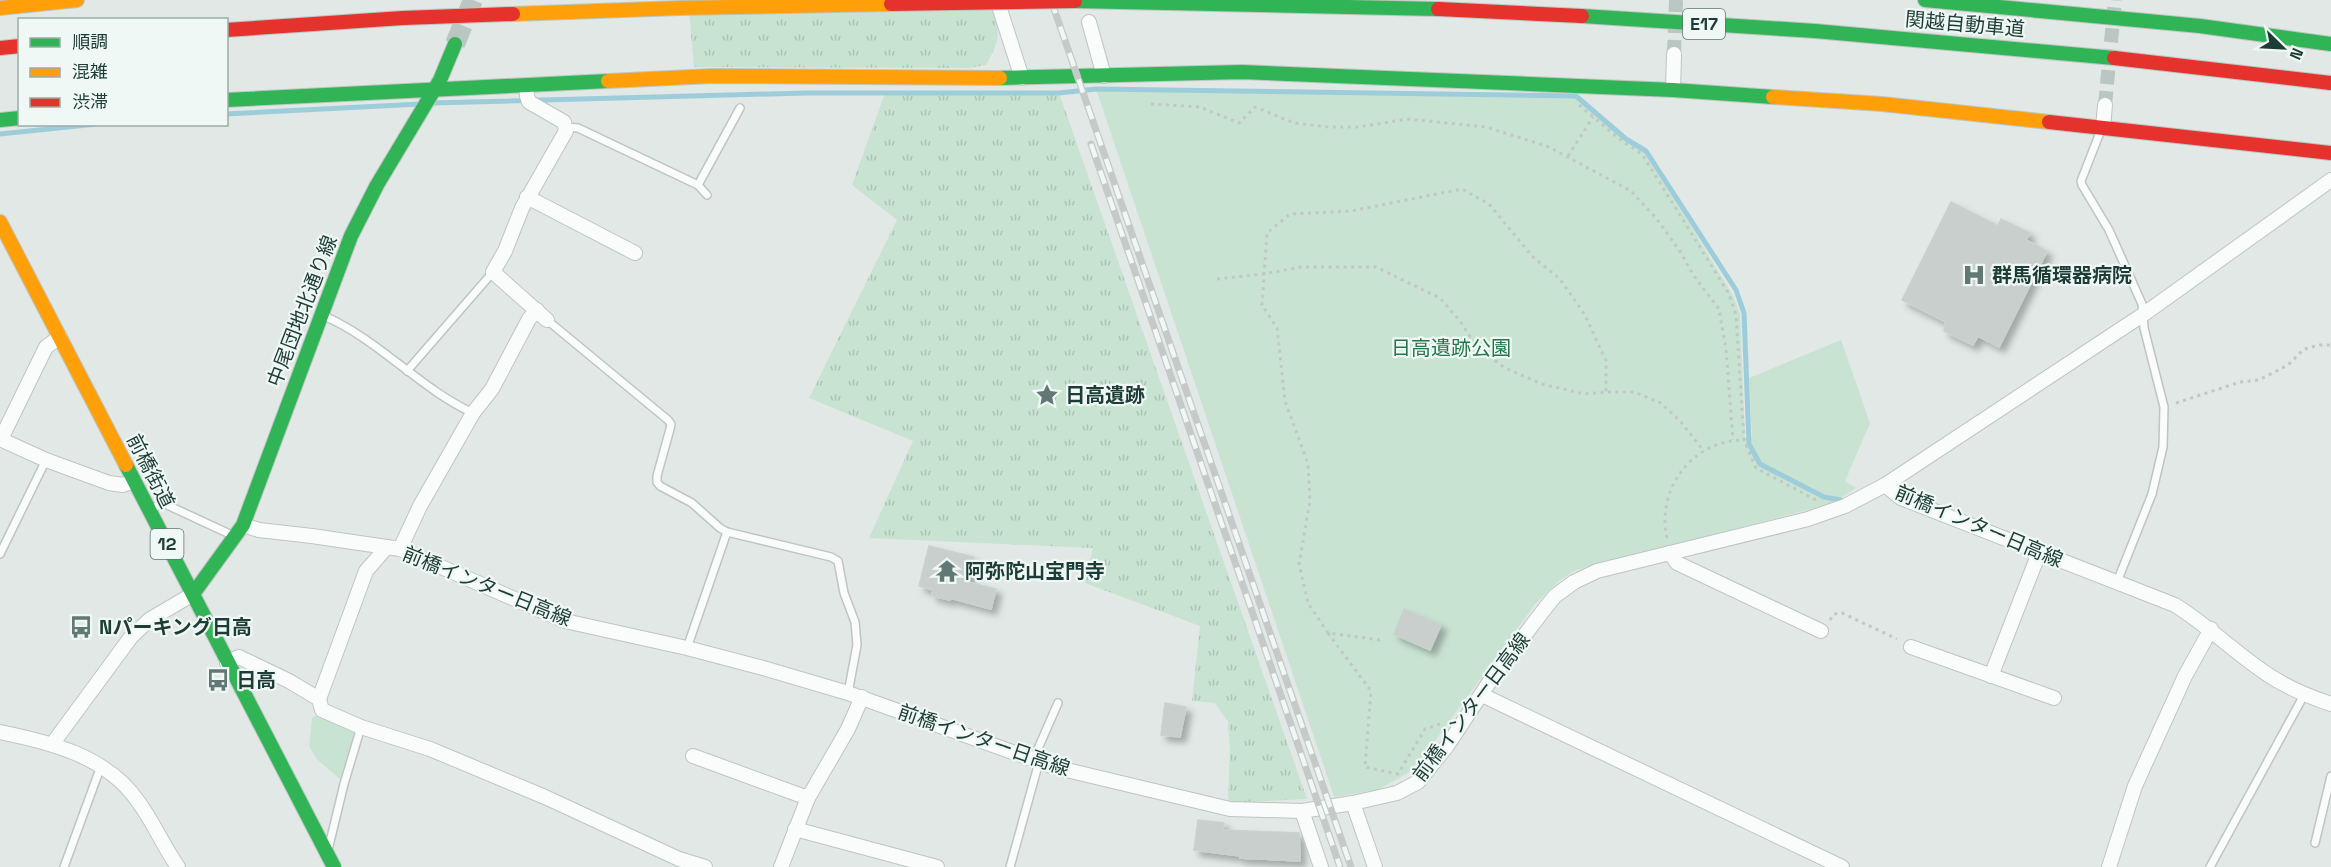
<svg xmlns="http://www.w3.org/2000/svg" width="2331" height="867" font-family="'Space Grotesk','Noto Sans JP',sans-serif">
<defs>
<pattern id="grass-tufts" width="24" height="20" patternUnits="userSpaceOnUse" patternTransform="scale(1.5)"><rect width="24" height="20" fill="#c9e3d2"/><path d="M3 7l-1-3M5 7V3M7 7l1-3M15 17l-1-3M17 17v-4M19 17l1-3" fill="none" stroke="#acc4b5"/></pattern>
<filter id="shadow"><feDropShadow dx="5.5" dy="5.5" stdDeviation="3" flood-color="#0004"/></filter>
</defs>
<rect width="100%" height="100%" fill="#e1e8e5"/>
<g fill="url(#grass-tufts)">
<path d="M688,0H989C999,30 1003,36 986,65L968,68L694,67Z"/>
<polygon points="885,93 1059,93 1307,799 1228,803 1230,749 1228,722 1215,703 1192,701 1200,626 1085,583 1093,548 869,538 913,441 809,398 897,220 852,185"/>
</g>
<g fill="#c9e3d2">
<polygon points="1096,89 1576,96 1626,139 1646,151 1732,294 1740,313 1745,438 1752,438 1749,378 1841,340 1870,423 1845,481 1856,488 1831,504 1576,570 1560,580 1536,603 1429,749 1408,773 1377,790 1334,797"/>
<polygon points="318,715 354,730 356,736 341,780 317,759 309,746 312,718"/>
</g>
<g fill="none" stroke-linecap="round" stroke-linejoin="round">
<g stroke="#9dcdda" stroke-width="5">
<polyline points="432,103 806,93 1059,93 1096,89 1576,96 1626,139 1646,151 1736,290 1744,313 1749,444 1760,464 1824,497 1841,500"/>
<polyline points="226,114 420,104"/>
<polyline points="0,134 97,124"/>
</g>
</g>
<g fill="#c8cfcd" stroke="#cad1ce" stroke-width="1.5" filter="url(#shadow)">
<polygon points="1951,202 1998,226 2001,219 2030,233 2026,240 2047,251 1999,347 1978,336 1973,345 1944,331 1946,322 1902,300"/>
<polygon points="929,546 974,557 968,582 996,589 991,609 950,598 950,600 932,596 933,590 919,586"/>
<polygon points="1404,609 1441,625 1430,650 1394,634"/>
<polygon points="1165,703 1186,707 1180,737 1161,735"/>
<polygon points="1198,820 1224,823 1223,830 1299,833 1300,861 1240,858 1241,856 1194,850"/>
</g>
<g fill="none" stroke-linecap="round" stroke-linejoin="round">
<g stroke="#bac6c2" stroke-width="14" stroke-dasharray="14 7" stroke-linecap="butt">
<polyline points="1674,54 1676,0"/>
<polyline points="2105,105 2115,0"/>
</g>
<polyline stroke="#bac6c2" stroke-width="20" stroke-dasharray="20 10" stroke-linecap="butt" points="455,44 473,0"/>
<g stroke="#bec5c2" stroke-width="10">
<g id="lane">
<polyline points="566,127 578,128 698,185 707,195"/>
<polyline points="2101,130 2081,181 2082,185 2109,230 2142,304 2144,328 2164,407 2163,447 2152,494 2117,582"/>
<polyline points="698,185 740,108"/>
<path d="M324,316C378,339 419,388 473,413"/>
<polyline points="547,320 668,420 671,424 670,429 657,476 657,482 660,486 692,503 720,528 727,532 831,557 838,561 844,593 855,622 856,633 857,645 848,693"/>
<polyline points="407,371 493,272"/>
<polyline points="151,508 165,504 234,536"/>
<polyline points="0,554 46,460"/>
<polyline points="687,648 727,532"/>
<polyline points="1033,760 1058,703"/>
<polyline points="2315,843 2331,776"/>
<polyline points="329,846 344,784 361,727"/>
<polyline points="64,867 101,766"/>
<polyline points="1010,867 1039,762"/>
<polyline points="2210,867 2304,695"/>
</g>
</g>
<g stroke="#bec5c2" stroke-width="16">
<g id="street">
<polyline points="997,0 1022,78"/>
<polyline points="1089,22 1104,76"/>
<polyline points="526,87 527,96 529,102 564,122 566,131 522,208 505,251 493,272 547,320"/>
<polyline points="1673,90 1674,54"/>
<polyline points="2103,128 2105,105"/>
<polyline points="527,197 635,253"/>
<polyline points="0,439 46,460 109,483 123,485 134,481"/>
<polyline points="1,439 46,347 60,337"/>
<path d="M1885,485L1901,498L2175,605C2207,625 2233,651 2264,672C2285,687 2307,696 2331,704"/>
<polyline points="243,525 259,530 312,536 400,549 565,621 687,648 763,668 848,693 1054,767 1230,809 1302,811 1353,803 1397,793 1418,782 1447,746 1492,678 1546,607 1555,596 1574,582 1597,571 1808,519 1845,506 1885,485 2144,314 2331,180"/>
<polyline points="400,549 420,506 473,413 492,389 529,319 537,310"/>
<polyline points="1670,553 1677,563 1821,631"/>
<polyline points="1911,647 2054,698"/>
<polyline points="227,663 239,657 289,681 319,699 322,710 361,727 430,749 545,797 679,859 705,867"/>
<polyline points="1991,676 2039,553"/>
<polyline points="1482,695 1842,867"/>
<polyline points="319,699 366,571 387,547"/>
<path d="M0,732C50,742 106,756 137,800C153,821 163,846 178,867"/>
<polyline points="53,743 131,637 149,620 193,594"/>
<polyline points="693,756 808,798"/>
<polyline points="1353,803 1375,867"/>
<polyline points="1302,811 1321,867"/>
<polyline points="795,829 937,867"/>
<polyline points="781,867 808,798 848,729 862,697"/>
<polyline points="2109,867 2135,786 2185,676 2211,629"/>
</g>
</g>
<g stroke="#bdc6c3" stroke-width="16">
<g id="fast">
<polyline points="1925,0 2200,26 2331,44"/>
<polyline points="1075,1 1438,9"/>
<polyline points="1582,16 1815,31 2114,58"/>
<polyline points="1000,78 1242,72 1673,90 1773,97"/>
<polyline points="226,100 608,81"/>
<polyline points="0,120 20,118"/>
<polyline points="126,465 334,867"/>
<polyline points="193,594 243,525 351,236 377,185 440,80 455,44"/>
</g>
</g>
<g stroke="#bdc6c3" stroke-width="16">
<g id="slow">
<polyline points="0,8 77,0"/>
<polyline points="513,14 680,8"/>
<polyline points="608,81 712,76 1000,78"/>
<polyline points="1773,97 1882,104 2049,122"/>
<polyline points="0,222 126,465"/>
</g>
</g>
<g stroke="#bdc6c3" stroke-width="16">
<g id="jam">
<polyline points="1438,9 1582,16"/>
<polyline points="226,30 403,18 513,14"/>
<polyline points="0,48 20,46"/>
<polyline points="2114,58 2331,83"/>
<polyline points="2049,122 2331,153"/>
</g>
</g>
<g stroke="#bfc8c6" stroke-width="3" stroke-dasharray="3 4.5" stroke-linecap="butt">
<polyline points="1151,104 1200,107 1239,123 1255,107 1294,123 1329,127 1359,127 1407,119 1486,127 1549,147 1631,191 1656,218 1679,250 1694,276 1719,309 1726,349 1733,440"/>
<polyline points="1579,105 1622,141 1642,154 1729,294 1736,315 1744,440 1756,468 1816,500"/>
<polyline points="1568,156 1593,117"/>
<polyline points="1217,279 1263,274 1301,267 1376,267 1440,298 1460,321 1477,347 1505,368 1542,384 1584,394 1606,392 1634,392 1661,403 1681,422 1703,450"/>
<polyline points="2176,403 2240,382 2259,380 2288,365 2304,349 2320,345 2331,345"/>
<path d="M1667,538C1656,488 1693,440 1744,440"/>
<polyline points="1830,620 1834,614 1842,613 1897,639"/>
<polyline points="1328,633 1371,691 1365,767 1398,774 1425,729 1443,723"/>
<polyline points="1380,640 1328,633 1308,603 1299,564 1310,501 1308,464 1285,401 1277,328 1262,305 1267,233 1290,214 1351,211 1462,189 1489,204 1533,257 1560,279 1585,315 1606,361 1606,392"/>
</g>
<use href="#lane" stroke="#fafcfb" stroke-width="7"/>
<use href="#street" stroke="#fafcfb" stroke-width="14"/>
<use href="#fast" stroke="#30b455" stroke-width="14"/>
<use href="#slow" stroke="#ff9f0a" stroke-width="14"/>
<use href="#jam" stroke="#e5322d" stroke-width="14"/>
<g stroke="#c5cac9" stroke-width="7">
<g id="rail">
<polyline points="1051,0 1351,867"/>
<polyline points="1091,144 1340,867"/>
</g>
</g>
<use href="#rail" stroke="#eff8f4" stroke-width="4.5" stroke-dasharray="14" stroke-linecap="butt"/>
<g stroke="#bbc5c2" stroke-width="16" stroke-linecap="butt">
<polyline id="slow-bridge" points="680,8 891,4"/>
</g>
<g stroke="#bbc5c2" stroke-width="16" stroke-linecap="butt">
<polyline id="jam-bridge" points="891,4 1075,1"/>
</g>
<use href="#slow-bridge" stroke="#ff9f0a" stroke-width="14"/>
<use href="#jam-bridge" stroke="#e5322d" stroke-width="14"/>
</g>
<defs>
<g id="hospital-bare" transform="scale(1.8)"><path d="M-5-5h3v3.5h4V-5h3V5h-3V1.5h-4V5h-3Z" fill="#627874" stroke="#eff8f4" stroke-width="2.5" paint-order="stroke"/></g>
<g id="sight-bare" transform="scale(1.8)"><path d="M0-6L1.8-2.2L6-1.7L2.9 1.2L3.7 5.4L0 3.3L-3.7 5.4L-2.9 1.2L-6-1.7L-1.8-2.2Z" fill="#627874" stroke="#eff8f4" stroke-width="2.5" paint-order="stroke"/></g>
<g id="temple-bare" transform="scale(1.8)"><path d="M0-6L5-2H3V0L6.5 2.5H4V6H1.5V3h-3V6H-4V2.5H-6.5L-3 0V-2H-5Z" fill="#627874" stroke="#eff8f4" stroke-width="2.5" paint-order="stroke"/></g>
<g id="bus-bare" transform="scale(1.8)"><path d="M-5-6H5V4H4V6H2V4H-2V6H-4V4H-5ZM-3.5-4V0h7V-4ZM-3.5 1.2v1.5H-2V1.2ZM2 1.2v1.5H3.5V1.2Z" fill="#627874" stroke="#eff8f4" stroke-width="2.5" paint-order="stroke"/></g>
</defs>
<g fill-rule="evenodd">
<use href="#hospital-bare" x="1974" y="275"/>
<use href="#sight-bare" x="1047" y="395"/>
<use href="#temple-bare" x="947" y="571"/>
<use href="#bus-bare" x="81" y="627"/>
<use href="#bus-bare" x="218" y="680"/>
</g>
<g text-anchor="middle" stroke-width="4.5" stroke-linejoin="round" paint-order="stroke">
<g fill="#eff8f4" stroke="#5d7470" stroke-width="1.5">
<rect x="1683" y="9" width="42" height="30" rx="4.5"/>
<rect x="150.5" y="529" width="33" height="30" rx="4.5"/>
</g>
<g font-size="18" font-weight="bold" fill="#1e3c37">
<text x="1704" y="30">E17</text>
<text x="167" y="550">12</text>
</g>
<g font-size="20" fill="#1e3c37" stroke="#eff8f4">
<text transform="translate(1965 24) rotate(5)" y="7">関越自動車道</text>
<text transform="translate(302 311) rotate(-69)" y="7">中尾団地北通り線</text>
<text transform="translate(151 471) rotate(63)" y="7">前橋街道</text>
<text transform="translate(1979 526) rotate(23)" y="7">前橋インター日高線</text>
<text transform="translate(487 586) rotate(22)" y="7">前橋インター日高線</text>
<text transform="translate(1471 707) rotate(-53)" y="7">前橋インター日高線</text>
<text transform="translate(984 740) rotate(19)" y="7">前橋インター日高線</text>
</g>
<g font-size="20" font-weight="bold" fill="#1e3c37" stroke="#eff8f4" text-anchor="start">
<text x="1992" y="282">群馬循環器病院</text>
<text x="1065" y="402">日高遺跡</text>
<text x="965" y="578">阿弥陀山宝門寺</text>
<text x="99" y="634">Nパーキング日高</text>
<text x="236" y="687">日高</text>
</g>
<g font-size="20" fill="#25764b" stroke="#eff8f4">
<text x="1451" y="355">日高遺跡公園</text>
</g>
</g>
<rect x="18" y="18" width="210" height="108" fill="#eff8f4" stroke="#9bada8" stroke-width="1.5"/>
<rect x="30" y="38" width="30" height="9" fill="#30b455" stroke="#9bada8" stroke-width="1.5"/>
<text x="72" y="48" font-size="18" fill="#1e3c37">順調</text>
<rect x="30" y="68" width="30" height="9" fill="#ff9f0a" stroke="#9bada8" stroke-width="1.5"/>
<text x="72" y="78" font-size="18" fill="#1e3c37">混雑</text>
<rect x="30" y="98" width="30" height="9" fill="#e5322d" stroke="#9bada8" stroke-width="1.5"/>
<text x="72" y="108" font-size="18" fill="#1e3c37">渋滞</text>
<g transform="translate(2283 48) rotate(114)" stroke="#eff8f4" stroke-width="4.5" paint-order="stroke">
<path d="M0-4.5L10 22L0 15L-10 22Z" fill="#1e3c37"/>
<text y="-9" font-size="16" font-weight="bold" text-anchor="middle" fill="#1e3c37">N</text>
</g>
</svg>
